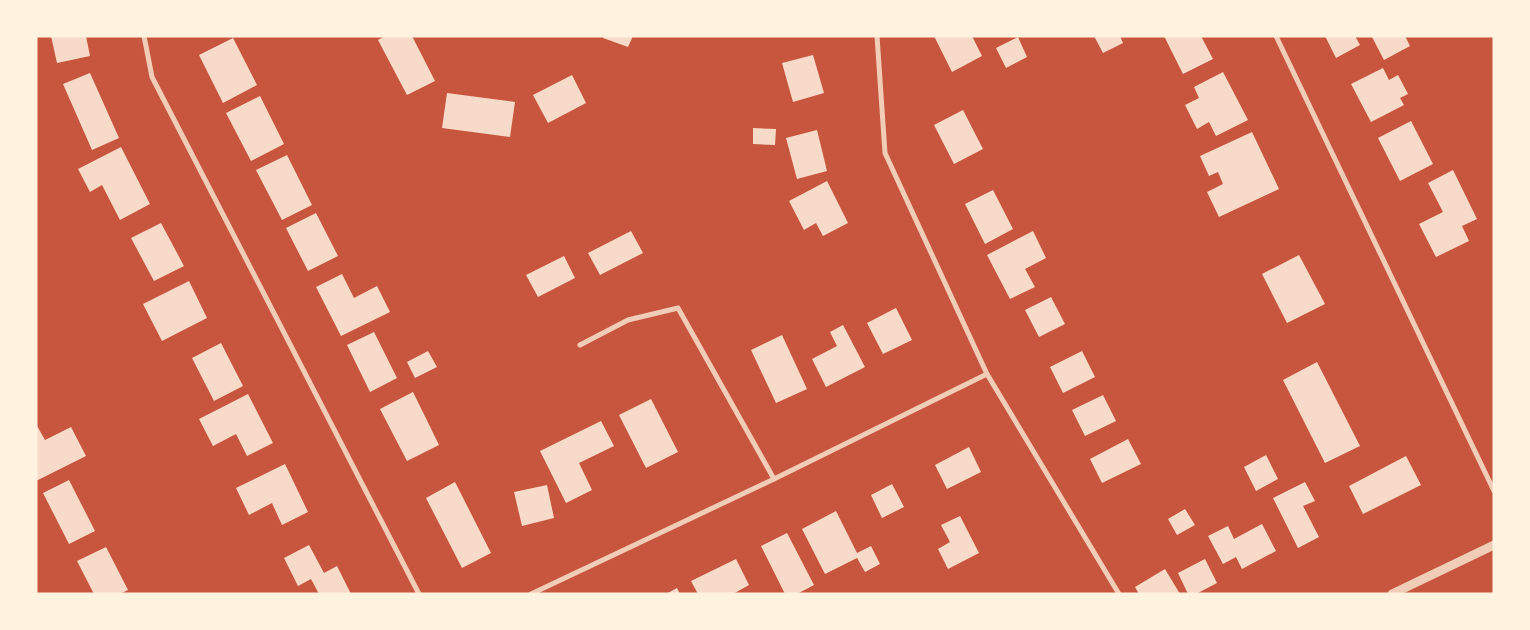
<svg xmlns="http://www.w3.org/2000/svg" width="1530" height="630" font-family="Cabin,sans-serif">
<rect width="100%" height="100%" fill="#c8553d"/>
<g fill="#f7dbc8">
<polygon points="51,36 86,36 90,56 57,63"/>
<polygon points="385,36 412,36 435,81 407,95 378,40"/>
<polygon points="604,36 633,36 628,47 603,38"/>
<polygon points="934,36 972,36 982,56 952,72"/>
<polygon points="1094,36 1120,36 1123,43 1103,53"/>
<polygon points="1164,36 1201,36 1213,59 1183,74"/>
<polygon points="1325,36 1355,36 1360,45 1336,58"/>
<polygon points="1373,36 1405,36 1410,46 1384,60 1372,37"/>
<polygon points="1018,37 1027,57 1006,68 996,48"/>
<polygon points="233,38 257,85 223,103 199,55"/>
<polygon points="813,55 824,93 793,102 782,63"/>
<polygon points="1383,68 1389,80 1398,75 1408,94 1400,98 1404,105 1371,122 1351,84"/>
<polygon points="1223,72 1248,120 1216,136 1209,122 1197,129 1185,105 1199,98 1194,87"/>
<polygon points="90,73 119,138 92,150 63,84"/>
<polygon points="572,75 586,103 548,123 533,95"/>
<polygon points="447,93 515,102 510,137 442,128"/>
<polygon points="260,96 284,144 251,161 226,113"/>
<polygon points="963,110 983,149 954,164 934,125"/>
<polygon points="1411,121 1433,164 1400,181 1378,138"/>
<polygon points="753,128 776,129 775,145 753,144"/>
<polygon points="817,130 827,171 797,179 786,138"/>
<polygon points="1252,132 1279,189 1219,217 1207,192 1223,184 1218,172 1209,176 1200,156"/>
<polygon points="121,147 150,204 120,220 102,185 90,192 78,169"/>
<polygon points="287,155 312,205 282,220 256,170"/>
<polygon points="1453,170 1477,219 1462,226 1469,241 1436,257 1419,224 1443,212 1428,183"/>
<polygon points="827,181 848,223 823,236 816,223 804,230 789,201"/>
<polygon points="993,190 1013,229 985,244 965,204"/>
<polygon points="316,213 338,256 308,271 286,228"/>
<polygon points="161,223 184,266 154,281 131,238"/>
<polygon points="631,231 643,253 600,275 588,253"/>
<polygon points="1033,231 1046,258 1025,269 1035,287 1010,299 987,255"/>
<polygon points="1299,255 1325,304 1287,323 1262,274"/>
<polygon points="564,256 575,278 538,297 526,275"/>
<polygon points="342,274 354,298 377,286 390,312 341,336 316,287"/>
<polygon points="189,281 207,318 162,341 143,304"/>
<polygon points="1051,297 1065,324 1039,337 1025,310"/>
<polygon points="896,308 912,340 883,354 867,323"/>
<polygon points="843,325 865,367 826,387 812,359 837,346 830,332"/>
<polygon points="374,332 397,378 370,392 347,345"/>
<polygon points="782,335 807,389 776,403 751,350"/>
<polygon points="221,343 243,386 214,401 192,358"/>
<polygon points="428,351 437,367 415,378 407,362"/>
<polygon points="1082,351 1095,377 1063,393 1050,367"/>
<polygon points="1317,362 1360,446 1325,463 1283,380"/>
<polygon points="413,392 439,445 407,461 380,409"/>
<polygon points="248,394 273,443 247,456 236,434 213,446 199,419"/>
<polygon points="1103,395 1116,421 1085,436 1072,410"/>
<polygon points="651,399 678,452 646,468 619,415"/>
<polygon points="601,421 614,446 579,463 592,490 566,503 540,451"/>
<polygon points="36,424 45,440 71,427 86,456 36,481"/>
<polygon points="1128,439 1141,464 1102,483 1090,459"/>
<polygon points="969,447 981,472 947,489 935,465"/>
<polygon points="1266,455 1278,479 1256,491 1244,467"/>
<polygon points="1406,456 1421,485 1363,514 1349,486"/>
<polygon points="285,464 308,512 282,525 272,503 249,515 236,488"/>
<polygon points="69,480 95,531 69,544 43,493"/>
<polygon points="455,482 491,553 462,568 426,498"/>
<polygon points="1305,482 1315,501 1303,506 1319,537 1298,548 1273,498"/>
<polygon points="892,484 904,507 882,518 871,495"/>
<polygon points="547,485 554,518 522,526 514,492"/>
<polygon points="1185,509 1195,525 1177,535 1168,519"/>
<polygon points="836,511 857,553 871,546 880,564 865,572 857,558 825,574 802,529"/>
<polygon points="960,516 979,553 948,569 938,549 950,542 941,525"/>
<polygon points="1262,524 1276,551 1242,569 1236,557 1223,564 1208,536 1228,526 1234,539"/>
<polygon points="787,533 814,585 797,594 785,594 761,546"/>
<polygon points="309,545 324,573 337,566 351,594 319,594 311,579 298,586 284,558"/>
<polygon points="106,547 128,590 120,594 94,594 77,561"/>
<polygon points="736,559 749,585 733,594 698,594 691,581"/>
<polygon points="1205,559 1217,583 1196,594 1188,594 1178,573"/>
<polygon points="1165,569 1180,594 1139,594 1135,587"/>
<polygon points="677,588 680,594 666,594"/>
</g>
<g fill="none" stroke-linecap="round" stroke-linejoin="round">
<g stroke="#f1ccb7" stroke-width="5">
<polyline points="144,36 152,77 419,594"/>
<polyline points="877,36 885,153 987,374 1119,594"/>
<polyline points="1276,36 1494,491"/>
<polyline points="580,345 628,320 678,308 774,479"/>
<polyline points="531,594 774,479 987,374"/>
</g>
<polyline stroke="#f1ccb7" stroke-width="9" points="1392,594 1494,545"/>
</g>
<rect width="1530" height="630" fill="none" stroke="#fff3e0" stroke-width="75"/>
</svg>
